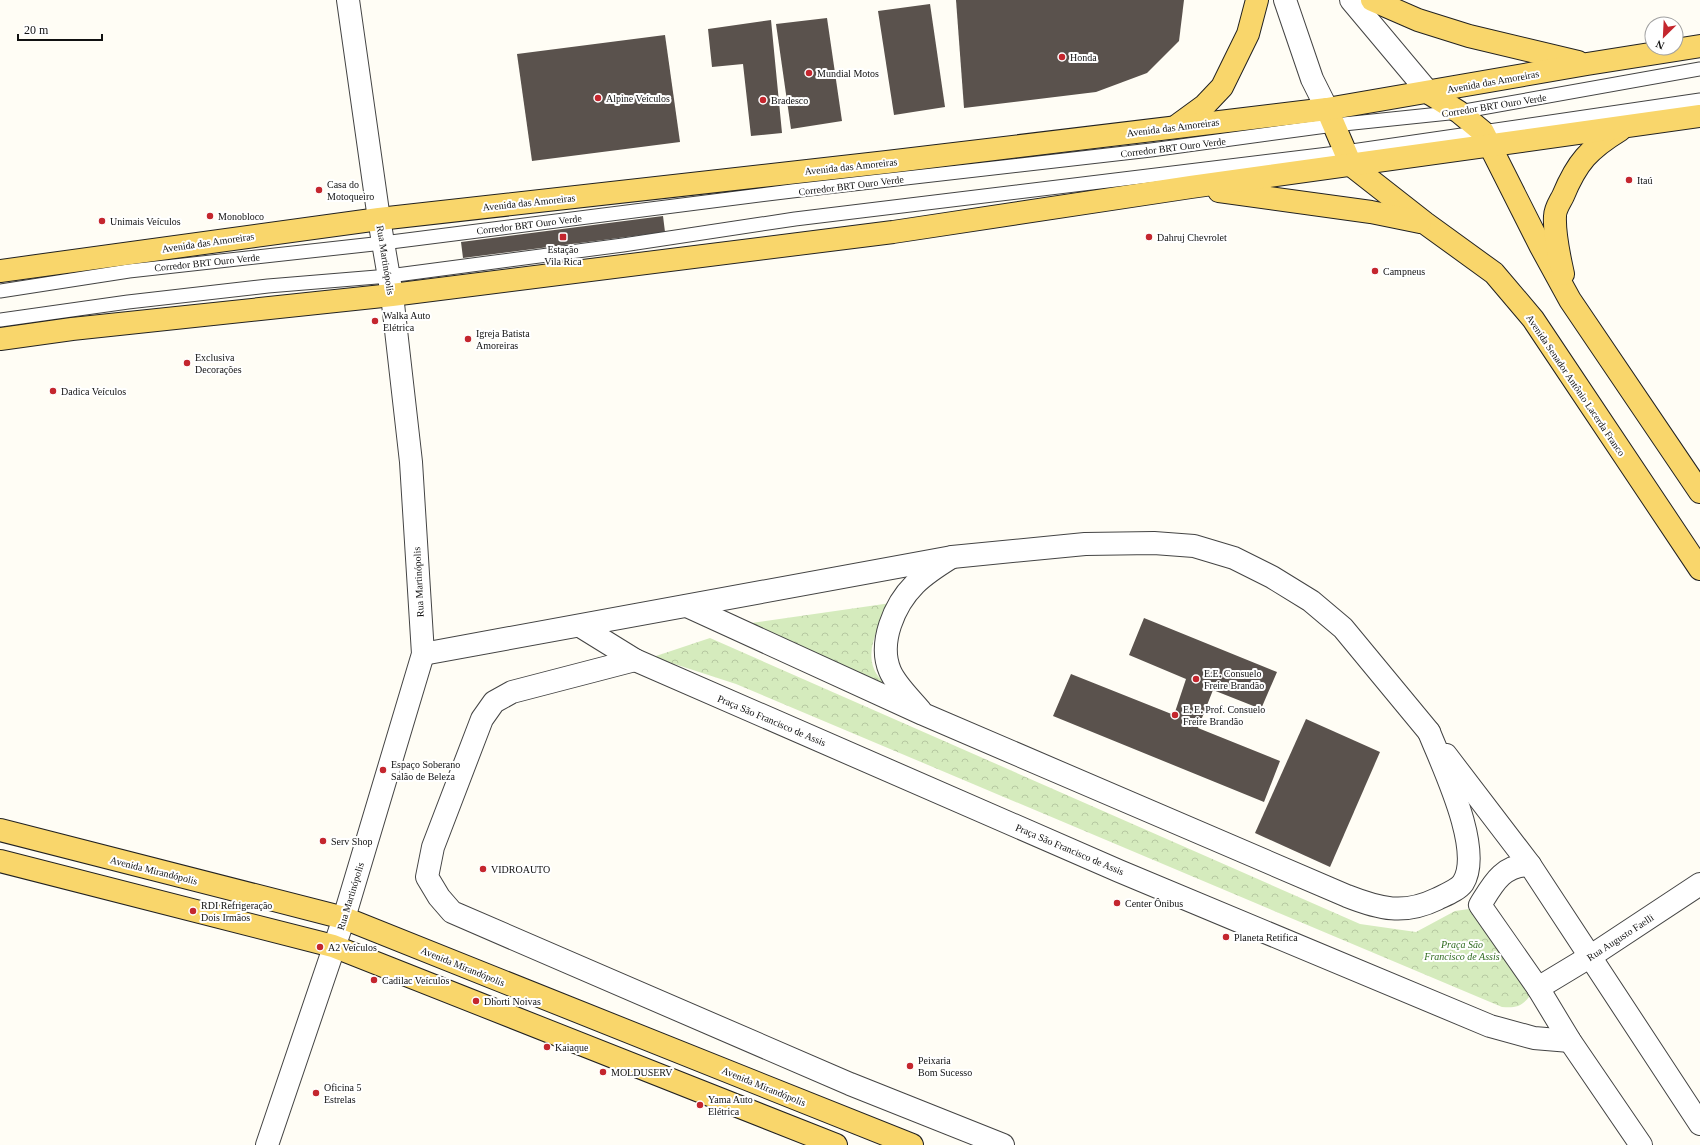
<svg xmlns="http://www.w3.org/2000/svg" width="1700" height="1145" font-family="'Times New Roman',serif">
<defs>
<pattern id="park-crowns" width="20" height="18" patternUnits="userSpaceOnUse"><rect width="20" height="18" fill="#d5ebbd"/><path d="M2 6a3 3 0 1 1 6 0M12 15a3 3 0 1 1 6 0" fill="none" stroke="#b6c8a1"/></pattern>
</defs>
<rect width="100%" height="100%" fill="#fffdf5"/>
<g fill="url(#park-crowns)">
<path d="M891,603C881,622 865,647 874,669C876,674 881,680 885,684L744,624Z"/>
<path d="M710,638L1360,924L1416,932L1455,911L1469,909L1482,916L1527,989L1529,997C1521,1007 1515,1008 1502,1007L736,684L653,657Z"/>
</g>
<g fill="#5a524d">
<polygon points="956,0 1184,0 1179,41 1147,73 1096,92 964,108"/>
<polygon points="930,4 945,107 894,115 878,11"/>
<polygon points="827,18 842,121 791,129 776,24"/>
<polygon points="771,20 782,133 751,136 743,64 712,67 708,29"/>
<polygon points="665,35 680,142 532,161 517,54"/>
<polygon points="663,216 665,232 463,258 461,242"/>
<polygon points="1144,618 1277,672 1261,709 1213,690 1198,728 1280,761 1264,802 1053,716 1071,674 1174,715 1186,679 1129,655"/>
<polygon points="1306,719 1380,752 1330,867 1255,833"/>
</g>
<g fill="none" stroke-linecap="round" stroke-linejoin="round">
<g stroke="#444" stroke-width="15">
<g id="service">
<polyline points="0,291 129,271 383,243 792,191 1151,150 1334,125 1459,112 1700,69"/>
<polyline points="0,320 128,302 268,286 389,276 623,245 795,219 1345,152 1700,100"/>
</g>
</g>
<g stroke="#444" stroke-width="24">
<g id="minor">
<polyline points="348,0 379,219"/>
<path d="M687,606L923,714L1347,896C1380,909 1404,915 1437,899C1445,895 1458,890 1463,883C1484,850 1442,765 1429,732"/>
<polyline points="580,626 635,660 1119,871 1490,1026 1534,1038 1570,1041"/>
<polyline points="635,660 512,692 494,702 482,719 433,847 427,877 439,897 452,912 850,1084 1003,1145"/>
<path d="M920,710C910,698 896,685 890,671C878,643 894,605 915,584C926,573 939,565 952,557"/>
<polyline points="1446,755 1530,865 1700,1124"/>
<path d="M1530,865C1502,865 1493,884 1480,905L1538,988L1570,1041L1641,1145"/>
<polyline points="1538,988 1591,956"/>
</g>
</g>
<g stroke="#444" stroke-width="24">
<g id="tertiary">
<polyline points="1285,0 1312,79 1327,109"/>
<polyline points="1351,0 1429,93"/>
<polyline points="423,654 952,557 1085,544 1154,543 1194,546 1234,558 1272,577 1311,601 1343,628 1429,732"/>
<polyline points="1591,956 1700,884"/>
<polyline points="267,1145 344,918 423,654 411,462 392,295 379,219"/>
</g>
</g>
<g stroke="#222" stroke-width="24">
<g id="primary">
<polyline points="1372,0 1418,20 1469,36 1578,62"/>
<polyline points="1429,93 1459,112 1483,132 1541,247 1570,300 1700,492"/>
<polyline points="1327,109 1351,165 1425,223 1494,273 1533,319 1700,569"/>
<polyline points="1178,125 1204,106 1222,87 1248,34 1257,0"/>
<polyline points="1219,191 1371,212 1420,222"/>
<polyline points="0,271 379,219 887,162 1327,109 1587,64 1700,46"/>
<path d="M1563,274C1559,255 1554,235 1555,216C1555,209 1560,202 1563,196C1577,162 1589,149 1620,130"/>
<polyline points="0,339 72,329 392,295 893,232 1191,187 1700,116"/>
<polyline points="0,830 344,918 912,1145"/>
<polyline points="0,861 333,946 836,1145"/>
</g>
</g>
<use href="#service" stroke="#fff" stroke-width="13"/>
<use href="#minor" stroke="#fff" stroke-width="22"/>
<use href="#tertiary" stroke="#fff" stroke-width="22"/>
<use href="#primary" stroke="#f9d66b" stroke-width="22"/>
</g>
<g fill="#c4262e" stroke="#fff" stroke-width="1.5">
<circle cx="1062" cy="57" r="4"/>
<circle cx="809" cy="73" r="4"/>
<circle cx="598" cy="98" r="4"/>
<circle cx="763" cy="100" r="4"/>
<circle cx="1629" cy="180" r="4"/>
<circle cx="319" cy="190" r="4"/>
<circle cx="210" cy="216" r="4"/>
<circle cx="102" cy="221" r="4"/>
<rect x="559" y="233" width="8" height="8" rx="2"/>
<circle cx="1149" cy="237" r="4"/>
<circle cx="1375" cy="271" r="4"/>
<circle cx="375" cy="321" r="4"/>
<circle cx="468" cy="339" r="4"/>
<circle cx="187" cy="363" r="4"/>
<circle cx="53" cy="391" r="4"/>
<circle cx="1196" cy="679" r="4"/>
<circle cx="1175" cy="715" r="4"/>
<circle cx="383" cy="770" r="4"/>
<circle cx="323" cy="841" r="4"/>
<circle cx="483" cy="869" r="4"/>
<circle cx="1117" cy="903" r="4"/>
<circle cx="193" cy="911" r="4"/>
<circle cx="1226" cy="937" r="4"/>
<circle cx="320" cy="947" r="4"/>
<circle cx="374" cy="980" r="4"/>
<circle cx="476" cy="1001" r="4"/>
<circle cx="547" cy="1047" r="4"/>
<circle cx="910" cy="1066" r="4"/>
<circle cx="603" cy="1072" r="4"/>
<circle cx="316" cy="1093" r="4"/>
<circle cx="700" cy="1105" r="4"/>
</g>
<g text-anchor="middle" stroke-width="4" stroke-linejoin="round" paint-order="stroke">
<g font-size="10" fill="#111" stroke="#fff" text-anchor="start">
<text x="1070" y="61">Honda</text>
<text x="817" y="77">Mundial Motos</text>
<text x="606" y="102">Alpine Veículos</text>
<text x="771" y="104">Bradesco</text>
<text x="1637" y="184">Itaú</text>
<text x="327" y="188">Casa do<tspan x="327" dy="12">Motoqueiro</tspan></text>
<text x="218" y="220">Monobloco</text>
<text x="110" y="225">Unimais Veículos</text>
<text x="1157" y="241">Dahruj Chevrolet</text>
<text x="563" y="253" text-anchor="middle">Estação<tspan x="563" dy="12">Vila Rica</tspan></text>
<text x="1383" y="275">Campneus</text>
<text x="383" y="319">Walka Auto<tspan x="383" dy="12">Elétrica</tspan></text>
<text x="476" y="337">Igreja Batista<tspan x="476" dy="12">Amoreiras</tspan></text>
<text x="195" y="361">Exclusiva<tspan x="195" dy="12">Decorações</tspan></text>
<text x="61" y="395">Dadica Veículos</text>
<text x="1204" y="677">E.E. Consuelo<tspan x="1204" dy="12">Freire Brandão</tspan></text>
<text x="1183" y="713">E. E. Prof. Consuelo<tspan x="1183" dy="12">Freire Brandão</tspan></text>
<text x="391" y="768">Espaço Soberano<tspan x="391" dy="12">Salão de Beleza</tspan></text>
<text x="331" y="845">Serv Shop</text>
<text x="491" y="873">VIDROAUTO</text>
<text x="1125" y="907">Center Ônibus</text>
<text x="201" y="909">RDI Refrigeração<tspan x="201" dy="12">Dois Irmãos</tspan></text>
<text x="1234" y="941">Planeta Retifica</text>
<text x="328" y="951">A2 Veículos</text>
<text x="382" y="984">Cadilac Veículos</text>
<text x="484" y="1005">Dhorti Noivas</text>
<text x="555" y="1051">Kaiaque</text>
<text x="918" y="1064">Peixaria<tspan x="918" dy="12">Bom Sucesso</tspan></text>
<text x="611" y="1076">MOLDUSERV</text>
<text x="324" y="1091">Oficina 5<tspan x="324" dy="12">Estrelas</tspan></text>
<text x="708" y="1103">Yama Auto<tspan x="708" dy="12">Elétrica</tspan></text>
</g>
<g font-size="10" fill="#111" stroke="#fff">
<text transform="translate(1493 81) rotate(-10)" y="4">Avenida das Amoreiras</text>
<text transform="translate(1494 105) rotate(-9)" y="4">Corredor BRT Ouro Verde</text>
<text transform="translate(1173 127) rotate(-7)" y="4">Avenida das Amoreiras</text>
<text transform="translate(1173 147) rotate(-7)" y="4">Corredor BRT Ouro Verde</text>
<text transform="translate(851 166) rotate(-6)" y="4">Avenida das Amoreiras</text>
<text transform="translate(851 185) rotate(-7)" y="4">Corredor BRT Ouro Verde</text>
<text transform="translate(529 202) rotate(-6)" y="4">Avenida das Amoreiras</text>
<text transform="translate(529 224) rotate(-7)" y="4">Corredor BRT Ouro Verde</text>
<text transform="translate(208 242) rotate(-8)" y="4">Avenida das Amoreiras</text>
<text transform="translate(386 260) rotate(81)" y="4">Rua Martinópolis</text>
<text transform="translate(207 262) rotate(-6)" y="4">Corredor BRT Ouro Verde</text>
<text transform="translate(1576 385) rotate(56)" y="4">Avenida Senador Antônio Lacerda Franco</text>
<text transform="translate(418 582) rotate(-93)" y="4">Rua Martinópolis</text>
<text transform="translate(772 720) rotate(23)" y="4">Praça São Francisco de Assis</text>
<text transform="translate(1070 849) rotate(23)" y="4">Praça São Francisco de Assis</text>
<text transform="translate(154 870) rotate(14)" y="4">Avenida Mirandópolis</text>
<text transform="translate(350 896) rotate(-73)" y="4">Rua Martinópolis</text>
<text transform="translate(1620 937) rotate(-33)" y="4">Rua Augusto Faelli</text>
<text transform="translate(463 966) rotate(22)" y="4">Avenida Mirandópolis</text>
<text transform="translate(764 1086) rotate(22)" y="4">Avenida Mirandópolis</text>
</g>
<g font-size="10" font-style="italic" fill="#2f6b1f" stroke="#fff">
<text x="1462" y="948">Praça São<tspan x="1462" dy="12">Francisco de Assis</tspan></text>
</g>
</g>
<g transform="translate(1664 36) rotate(204)"><circle r="19" fill="#ffffff" stroke="#a0a0a0"/>
<path d="M0-3L7 15L0 10L-7 15Z" fill="#c4262e"/>
<text y="-6" font-size="11" font-weight="bold" text-anchor="middle" fill="#111111">N</text>
</g>
<path d="M18 34v6h84v-6" fill="none" stroke="#111111" stroke-width="2"/>
<text x="24" y="34" font-size="12" fill="#111111" stroke="#ffffff" stroke-width="3" paint-order="stroke">20 m</text>
</svg>
